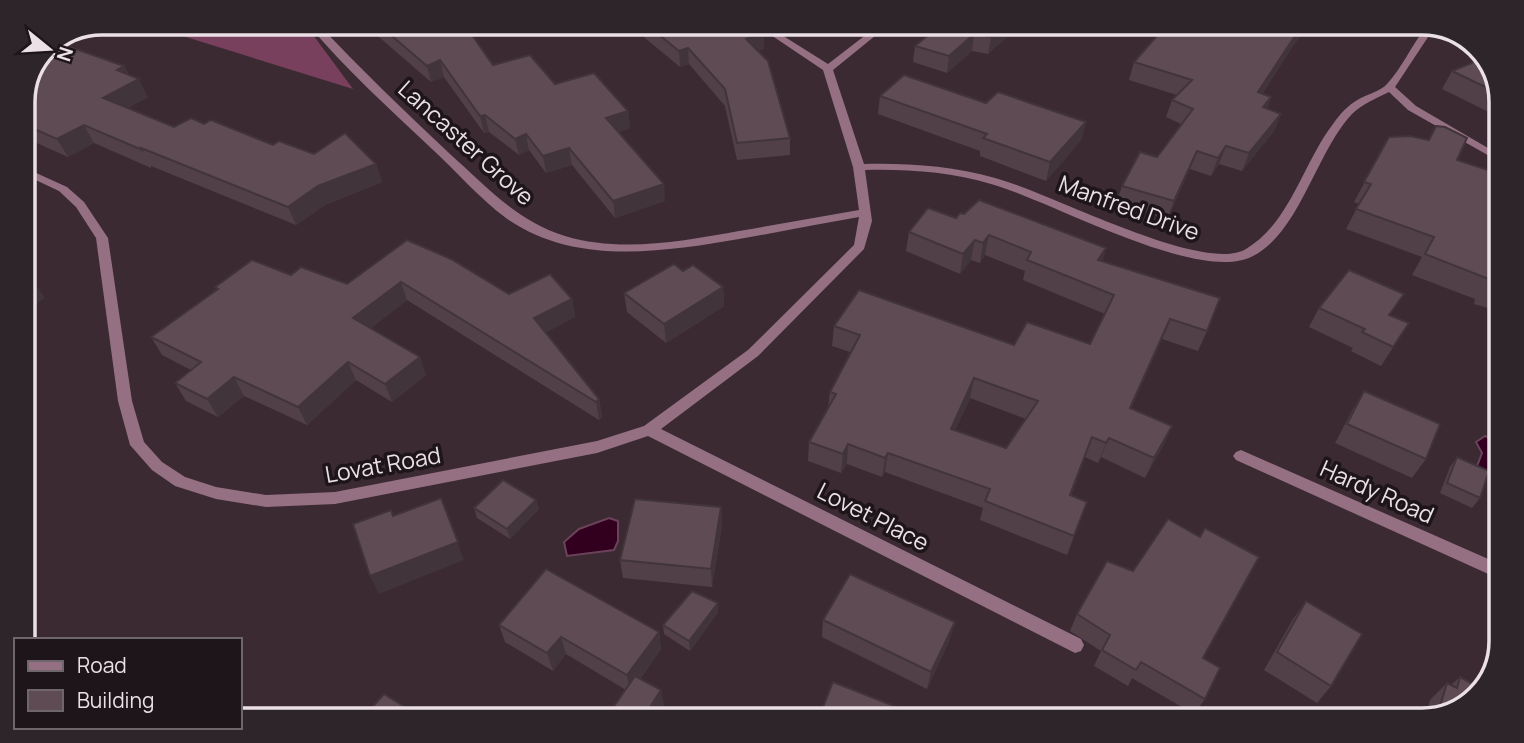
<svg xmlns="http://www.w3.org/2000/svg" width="1524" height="743" font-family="Manrope,sans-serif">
<rect width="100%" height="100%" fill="#3b2a32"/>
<polygon fill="#78405d" points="141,23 305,24 353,89"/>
<g fill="#32001e" stroke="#6a435a" stroke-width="2">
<polygon points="1485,436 1496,440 1496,478 1476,469 1482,453 1476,442"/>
<polygon points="609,518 618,521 618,541 614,550 567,556 564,542 579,529"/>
</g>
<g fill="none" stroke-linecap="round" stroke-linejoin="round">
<g fill="#957082" fill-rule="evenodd">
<path d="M308,24H318C361,69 405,112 450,154C487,187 517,221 565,236C621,253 683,241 739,231C779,224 819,217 859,210L853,167L823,70L759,27H769L828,64L876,27H886L833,70L864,164C908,163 952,166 995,178C1046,191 1203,275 1246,249C1290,223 1303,163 1333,124C1340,114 1348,105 1359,99C1368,94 1381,91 1387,84C1401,69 1411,47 1423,31H1432L1395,87L1416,106L1500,155V162L1408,110L1389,92C1377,98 1362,104 1352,114C1316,152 1300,232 1253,256C1199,285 1050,200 991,184C951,172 907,169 865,170L872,221L864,249L758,356L661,429L1081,639L1084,645L1081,651L1075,653L648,436L597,453L335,504L266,507L216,499L175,486L152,470L130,445L118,401L96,238L76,207L59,191L23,174V167L67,187L84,202L108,238L132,401L144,442L162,462L185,477L216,487L266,495L335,492L597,441L644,426L748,350L854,245L859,217C819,224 779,232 739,239C663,252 574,266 506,218C481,200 455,170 432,149C390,109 345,69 308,24Z"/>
<polygon points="1241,450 1495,562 1495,577 1236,460 1233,456 1236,452"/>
</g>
</g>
<g fill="#514048" fill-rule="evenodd">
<polygon points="364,24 465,25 493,65 555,84 628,111 630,128 618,132 665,201 615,218 572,165 546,173 529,150 519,155 489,132 484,133 444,77 431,82"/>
<polygon points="644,26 756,27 764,49 757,51 790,138 790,155 737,160 725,106 689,64 680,67 645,38"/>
<polygon points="937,28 1017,28 988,54 972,51 947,73 913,62 915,46"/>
<polygon points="1293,46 1262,94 1271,97 1267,109 1281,114 1274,131 1242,171 1219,164 1211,176 1190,169 1167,219 1116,204 1122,186 1157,157 1181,124 1166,117 1172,100 1177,95 1129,80 1134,62"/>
<polygon points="1480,51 1488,58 1501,97 1501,118 1442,89 1452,71 1472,63"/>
<polygon points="124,66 129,75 148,97 127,108 174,127 204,124 273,145 314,154 376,164 382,182 325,205 296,225 151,166 151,168 94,143 68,157 23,137 23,97"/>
<polygon points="880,96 986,103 1086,122 1081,140 1046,181 980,156 980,151 878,114"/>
<polygon points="1436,126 1457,160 1497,192 1500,193 1498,311 1474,304 1475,299 1412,275 1422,257 1346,229 1359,204 1354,202 1389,137 1429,140"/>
<path d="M956,218L1106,248L1102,261L1207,331L1198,351L1162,339L1131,408L1172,426L1163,446L1145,478L1101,457L1098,463L1085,457L1071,496L1087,502L1067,555L980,520L983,508L885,472L882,477L847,464L841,473L808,461L809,442L828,408L830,392L850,352L832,346L834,326L1014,345L1090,344L1105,314L1023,280L1025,271L985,255L980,263L971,260L960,274L906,251L909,232ZM970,398L1026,419L1006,448L955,430Z"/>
<polygon points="407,240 509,294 572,299 575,317 545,333 599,399 602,417 599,420 407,300 371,328 426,375 392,402 356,380 307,425 244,396 218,417 186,401 175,383 191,370 162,355 151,337 217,290 215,287 291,275 347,284"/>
<polygon points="683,271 723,287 724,306 666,343 627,312 624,293"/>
<polygon points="1319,308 1390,315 1409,323 1381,366 1351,351 1353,348 1309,327"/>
<polygon points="1364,392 1426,459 1412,478 1335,443 1352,411"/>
<polygon points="1457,457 1480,498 1472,508 1440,493 1450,467"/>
<polygon points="536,500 539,509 510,539 477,518 474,508"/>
<polygon points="721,507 722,525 712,587 623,578 620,560"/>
<polygon points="1306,601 1331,686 1317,703 1264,670 1293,619"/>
<polygon points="718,612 690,651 664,634 663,625"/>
<polygon points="1077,614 1203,658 1205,699 1194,714 1132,678 1128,686 1094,666 1101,651 1070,631"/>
<polygon points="823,620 950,639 927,689 822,637"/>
<polygon points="499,625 659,632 661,649 640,679 661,690 664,707 626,690 566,654 553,671 505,642"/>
<polygon points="1460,677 1466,707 1424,720 1430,700 1447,683 1451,685"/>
</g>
<g fill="#42343b">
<polygon points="1001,28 1017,28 988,54 991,37"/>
<polygon points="1299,30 1306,30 1293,46 1251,110 1258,92"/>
<polygon points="764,33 764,49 746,55 746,39"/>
<polygon points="974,34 972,51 947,73 949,56"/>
<polygon points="688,48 689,64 680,67 679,51"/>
<polygon points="440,60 444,77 431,82 427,66"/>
<polygon points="124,66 133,82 139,79 148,97 112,115 103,98 117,70"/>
<polygon points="1271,97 1264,115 1263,107"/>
<polygon points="628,111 630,128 609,135 606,118"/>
<polygon points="1281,114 1274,131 1242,171 1249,153"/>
<polygon points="485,115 489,132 484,133 480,116"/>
<polygon points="1086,122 1081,140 1046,181 1050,162"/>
<polygon points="84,125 94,143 68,157 57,139"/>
<polygon points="526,134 529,150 519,155 515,139"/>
<polygon points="1226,146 1219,164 1211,176 1218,158"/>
<polygon points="569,148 572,165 546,173 543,156"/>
<polygon points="1197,151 1190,169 1167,219 1174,201"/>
<polygon points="376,164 382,182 325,205 296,225 288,207 318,186"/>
<polygon points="664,184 665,201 615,218 613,201"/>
<polygon points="989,235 985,255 980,263 983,243"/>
<polygon points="975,240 971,260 960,274 963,254"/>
<polygon points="1106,248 1100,268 1098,260"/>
<polygon points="32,279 45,298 23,314 23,285"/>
<polygon points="401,282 407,300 361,336 353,318"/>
<polygon points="723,287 724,306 666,343 664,324"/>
<polygon points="572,299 575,317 538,337 534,318"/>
<polygon points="1170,319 1162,339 1122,428 1130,408"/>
<polygon points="420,357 426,375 392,402 385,384"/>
<polygon points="348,362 356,380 307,425 298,407"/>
<polygon points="234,377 244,396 218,417 207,399"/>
<polygon points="974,378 970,398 947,448 951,429"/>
<polygon points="599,399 602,417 599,420 596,402"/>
<polygon points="1172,426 1163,446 1145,478 1154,458"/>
<polygon points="1109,438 1101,457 1098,463 1106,443"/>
<polygon points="848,444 847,464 841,473 843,454"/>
<polygon points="888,453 885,472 882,477 885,458"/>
<polygon points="441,498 464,560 379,594 370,576"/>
<polygon points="536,500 539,509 510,539 507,529"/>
<polygon points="721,507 722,525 712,587 711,569"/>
<polygon points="718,603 718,612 690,651 689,641"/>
<polygon points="955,622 950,639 927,689 931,672"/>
<polygon points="659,632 661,649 630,692 627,675"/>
<polygon points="561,637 566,654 553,671 547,653"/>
<polygon points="661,690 664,707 658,716 648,716 647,712"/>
</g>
<g fill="#5e4b54" stroke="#42343b" stroke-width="2" fill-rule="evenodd">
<polygon points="378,24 465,25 493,65 530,55 555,84 594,73 628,111 606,118 664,184 613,201 569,148 543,156 526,134 515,139 485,115 480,116 440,60 427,66"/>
<polygon points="648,26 756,27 764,33 746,39 768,61 790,138 737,143 725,89 688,48 679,51"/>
<polygon points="937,28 1001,28 991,37 974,34 949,56 915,46"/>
<polygon points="1163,29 1299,30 1258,92 1271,97 1263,107 1281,114 1249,153 1226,146 1218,158 1197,151 1174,201 1122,186 1140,152 1157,157 1193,109 1172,100 1192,80 1134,62"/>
<polygon points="56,42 124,66 117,70 139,79 103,98 174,127 191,118 204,124 211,120 273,145 279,141 314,154 345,133 376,164 318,186 288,207 141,148 142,150 84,125 57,139 23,124 23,97 46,46"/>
<polygon points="1478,52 1488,58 1500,94 1452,71 1472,63"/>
<polygon points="904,75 986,103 998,92 1086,122 1050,162 983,138 987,134 880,96"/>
<polygon points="1436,126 1445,127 1467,138 1457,160 1500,174 1500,184 1497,192 1500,193 1499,287 1488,283 1489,279 1425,254 1434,237 1356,209 1371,184 1364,182 1389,137 1410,136 1429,140"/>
<path d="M979,200L1106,248L1098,260L1220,298L1207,331L1170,319L1130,408L1172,426L1154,458L1109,438L1106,443L1092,437L1070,495L1087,502L1074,536L985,501L990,489L888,453L885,458L848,444L843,454L809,442L836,394L830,392L860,335L834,326L859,290L1014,345L1027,322L1090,344L1114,295L1027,260L1031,252L989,235L983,243L975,240L963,254L909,232L928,208L956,218L960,213L964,214ZM974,378L1038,401L1006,448L951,429Z"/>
<polygon points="407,240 451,259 509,294 550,274 572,299 534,318 599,399 596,402 401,282 353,318 420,357 385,384 348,362 298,407 234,377 207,399 175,383 201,362 151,337 218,289 215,287 252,260 291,275 301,267 347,284"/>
<polygon points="674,264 683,271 693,265 723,287 664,324 624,293"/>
<polygon points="1349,270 1404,294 1389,315 1409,323 1393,347 1362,332 1365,329 1319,308"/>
<polygon points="23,276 32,279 23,285"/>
<polygon points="1364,391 1440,424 1426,459 1347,424"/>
<polygon points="1457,457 1489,471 1480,498 1447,483"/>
<polygon points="503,480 536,500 507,529 474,508"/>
<polygon points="441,498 458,542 370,576 353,524 391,510 393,516"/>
<polygon points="635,499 721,507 711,569 620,560"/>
<polygon points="1168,519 1200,537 1205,528 1259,557 1203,658 1220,668 1205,699 1141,662 1136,670 1102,650 1110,635 1077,614 1107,561 1133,571"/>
<polygon points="546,569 659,632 627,675 561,637 547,653 499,625"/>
<polygon points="850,574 955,622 931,672 823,620"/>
<polygon points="692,591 718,603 689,641 663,625"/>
<polygon points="1306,601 1362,634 1331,686 1277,652"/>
<polygon points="635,676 661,690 647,712 654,716 608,715"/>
<polygon points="1460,677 1482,689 1466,707 1437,716 1447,683 1457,688"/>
<polygon points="833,682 917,715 916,717 819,717"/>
<polygon points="384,694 416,714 366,714"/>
</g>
<g text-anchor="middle" stroke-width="7" stroke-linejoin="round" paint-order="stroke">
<g font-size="23" fill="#ebe0e5" stroke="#1d1519">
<text transform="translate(466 143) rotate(42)" y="8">Lancaster Grove</text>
<text transform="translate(1129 208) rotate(20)" y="8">Manfred Drive</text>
<text transform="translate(383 465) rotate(-10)" y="8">Lovat Road</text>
<text transform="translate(1377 492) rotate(24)" y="8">Hardy Road</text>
<text transform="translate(873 517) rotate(27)" y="8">Lovet Place</text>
</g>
</g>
<path d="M0 0H1524V743H0ZM102 35H1422A67 67 0 0 1 1489 102V641A67 67 0 0 1 1422 708H102A67 67 0 0 1 35 641V102A67 67 0 0 1 102 35Z" fill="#2d2529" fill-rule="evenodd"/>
<path fill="none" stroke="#ebe0e5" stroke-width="3.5" d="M102 35H1422A67 67 0 0 1 1489 102V641A67 67 0 0 1 1422 708H102A67 67 0 0 1 35 641V102A67 67 0 0 1 102 35Z"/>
<rect x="14" y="638" width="228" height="91" fill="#1d1519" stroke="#6f666b" stroke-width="2"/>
<rect x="28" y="661" width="35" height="10" fill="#957082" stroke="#6f666b" stroke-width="2"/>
<text x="77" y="673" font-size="21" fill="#ebe0e5">Road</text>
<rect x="28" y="690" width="35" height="21" fill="#5e4b54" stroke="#6f666b" stroke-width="2"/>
<text x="77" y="708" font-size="21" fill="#ebe0e5">Building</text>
<g transform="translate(49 49) rotate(108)" stroke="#1d1519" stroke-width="5" paint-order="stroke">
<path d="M0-5L12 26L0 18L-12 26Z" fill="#ebe0e5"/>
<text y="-10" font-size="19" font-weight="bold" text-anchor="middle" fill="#ebe0e5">N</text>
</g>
</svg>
